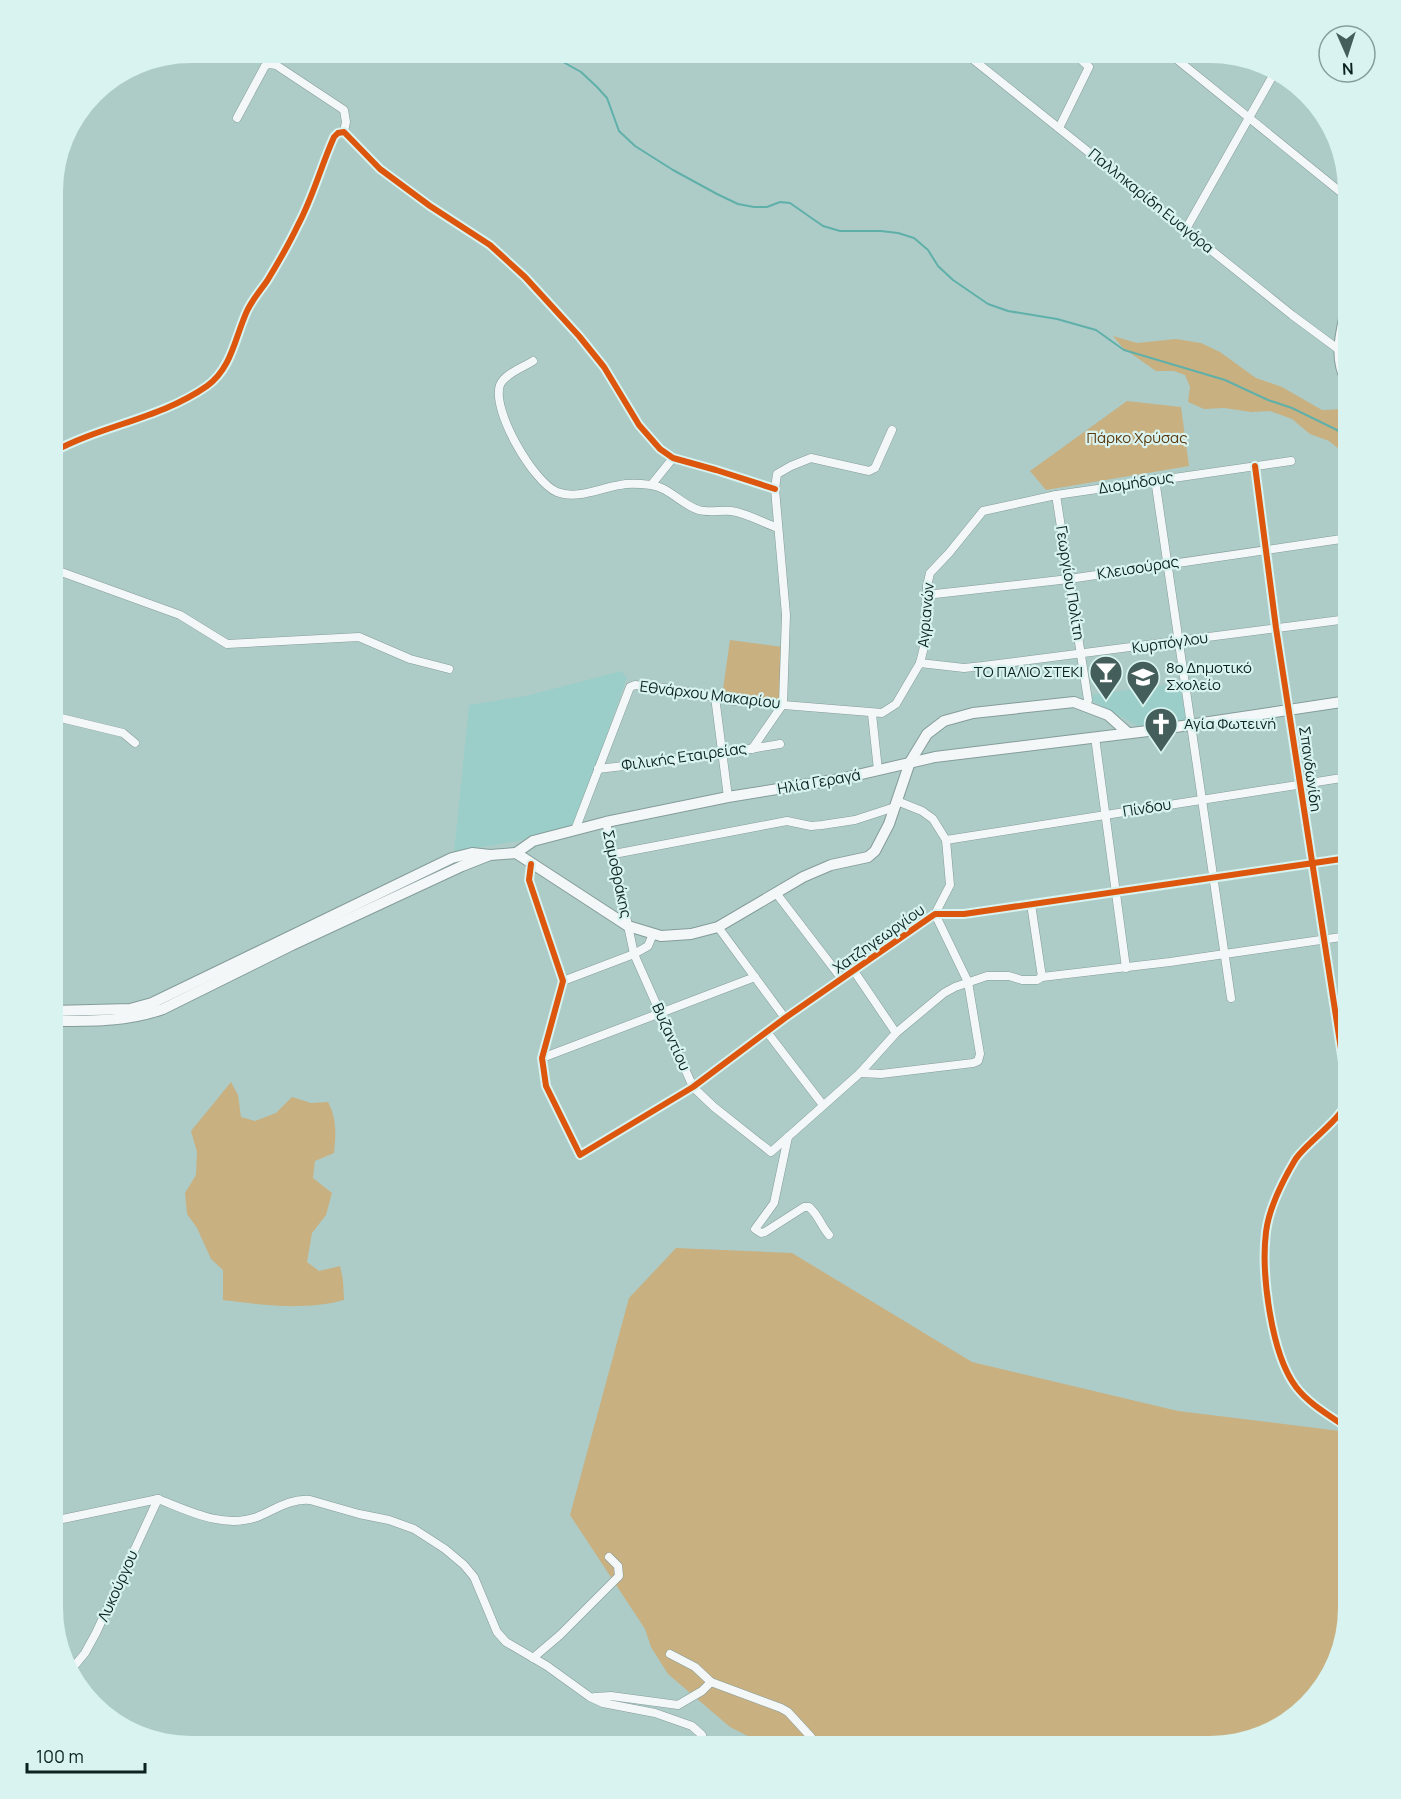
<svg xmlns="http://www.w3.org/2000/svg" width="1401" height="1799" font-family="Manrope,sans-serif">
<rect width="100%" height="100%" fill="#adccc8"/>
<g fill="#9bcec8">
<polygon points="621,671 627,677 574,827 518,841 468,849 454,853 469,705 526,696"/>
<polygon points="1180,683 1186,722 1144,729 1094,702 1090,697 1091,695"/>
</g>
<g fill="#c8b080">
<polygon points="1113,336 1137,343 1176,339 1201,343 1220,352 1256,378 1282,387 1322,410 1344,409 1348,412 1348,462 1345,454 1329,441 1310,434 1292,419 1270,411 1251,412 1224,408 1204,409 1188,402 1190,387 1185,375 1174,371 1156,371 1123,348"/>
<polygon points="1127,401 1181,407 1189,466 1046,490 1030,471"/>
<polygon points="730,640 783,647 781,700 722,696"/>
<path d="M231,1082L238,1095L241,1117L255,1121L276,1113L292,1097L311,1103L328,1102C337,1119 336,1134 334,1153L315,1161L313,1178L332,1193L326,1215L312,1233L307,1262L319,1271L340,1266L343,1280L344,1300C303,1311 264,1305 223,1300V1270L211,1259L197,1228L187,1214L185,1193L196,1175L197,1152L191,1131Z"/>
<polygon points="676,1248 792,1253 972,1362 1178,1411 1348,1432 1348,1609 1330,1677 1287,1723 1211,1746 767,1746 730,1727 668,1674 651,1647 645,1629 570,1515 629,1298"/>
</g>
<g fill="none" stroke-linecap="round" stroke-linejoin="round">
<polyline stroke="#60b0aa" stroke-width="2" points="547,53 581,72 597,87 607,98 619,131 635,146 673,170 717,194 738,204 754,207 767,207 780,202 790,203 823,226 840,231 881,231 898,233 914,238 928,250 938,266 953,280 988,304 1008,311 1057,319 1096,330 1124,350 1225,380 1268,400 1292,408 1337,430 1348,441"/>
<g stroke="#849c9a" stroke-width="9">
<g id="street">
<polyline points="965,53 1292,315 1338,349"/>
<polyline points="1169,53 1348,198"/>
<polyline points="237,118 265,66 269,64 276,65 344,110 346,122 344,132"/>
<polyline points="1059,128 1089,67 1074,53"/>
<polyline points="1186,229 1276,70"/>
<path d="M533,361C524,367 504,374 500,385C491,410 534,483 557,492C577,500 600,488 620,485C628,483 643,484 651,485C669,487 683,506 699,510C709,513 720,510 731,511C747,513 763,523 778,528"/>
<path d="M53,452C102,425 160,419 207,386C232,368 235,337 247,311C252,300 260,291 267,281C278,263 289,244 298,225C313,197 321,166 334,137L338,133L344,132L380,169L430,206L490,245L525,277L579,336L604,367L639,425L660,449L673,458L716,470L775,489"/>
<path d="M1255,466L1276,628L1345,1075C1345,1083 1347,1094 1346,1102C1343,1118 1304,1145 1295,1160C1282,1182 1269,1207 1266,1232C1261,1273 1271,1354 1296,1387C1309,1404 1329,1415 1346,1427"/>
<polyline points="1155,479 1231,998"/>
<polyline points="652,484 673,458"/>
<polyline points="1056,495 1088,700 1086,705"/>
<polyline points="53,569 180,615 227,644 359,637 410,659 449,669"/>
<polyline points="926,595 1069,579 1348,538"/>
<polyline points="920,663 964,668 983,666 1348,619"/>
<polyline points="715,697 728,797"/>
<polyline points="783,704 786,615 775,489 777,474 791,466 811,458 869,471 875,468 892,430"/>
<polyline points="872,714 878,770"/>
<polyline points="53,718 61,718 123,733 135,743"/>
<polyline points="1095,737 1126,968"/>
<polyline points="752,749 783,704"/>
<polyline points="598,769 708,756 780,744"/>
<polyline points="606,822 634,954 693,1087 714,1107 771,1152 860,1073 896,1033 944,993 955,987 987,976 1009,976 1022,980 1037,980 1042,977 1170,962 1348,936"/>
<polyline points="575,830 630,687 635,685 673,689 734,701 882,713 896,704 920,663 924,647 927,586 930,573 949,553 983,511 1056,495 1291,461"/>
<polyline points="946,840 1348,777"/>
<polyline points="614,854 787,821 811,826 822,825 855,820 895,807"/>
<polyline points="531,864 529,880 563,981 542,1058 546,1086 580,1155 693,1087 785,1018 935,914 964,914 1348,858"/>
<polyline points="776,893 842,979"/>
<polyline points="1031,904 1042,977"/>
<polyline points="718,927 785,1018"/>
<polyline points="854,971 896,1033"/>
<polyline points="563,981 634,954 648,946 653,934"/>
<polyline points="1334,1008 1348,1005"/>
<polyline points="767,1032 823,1105"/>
<polyline points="542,1058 755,977"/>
<polyline points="860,1073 881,1074 973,1063 978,1061 980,1054 968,982 935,914 950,885 946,840 933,819 922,811 897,801"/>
<path d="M788,1137L774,1203L755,1229L761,1233L765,1232L804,1207H809C818,1214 821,1226 829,1235"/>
<path d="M158,1499C189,1511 223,1529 257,1517C274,1510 291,1498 310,1500L359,1514L389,1520L414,1529L428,1538L445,1549L464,1565L474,1577L497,1632L506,1642L547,1666L590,1697L603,1703L655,1713L692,1726L702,1735L705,1746"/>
<polyline points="53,1521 158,1499"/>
<polyline points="670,1654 695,1667 711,1682 781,1708 788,1712 811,1737"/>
<polyline points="533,1658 560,1635 619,1576 618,1566 609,1557"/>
<polyline points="71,1670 85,1653 96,1633 158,1499"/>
<polyline points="595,1697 611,1696 678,1705 702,1691 711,1682"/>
</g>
</g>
<g stroke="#849c9a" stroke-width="12">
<g id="secondary">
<path d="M1348,385C1332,354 1342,332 1348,300"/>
<polyline points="516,853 533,841 606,822 728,797 840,779 935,757 1156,730 1348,701"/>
<polyline points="516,853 628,926 661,936 691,934 718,927 803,877 831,865 868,857 875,851 889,824 910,762 927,734 944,721 973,713 1074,702 1108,715 1127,732"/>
<polyline points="53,1011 130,1009 152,1003 452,858 472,853 490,855 516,853"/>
<path d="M53,1021C91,1021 126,1022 163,1009L292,945L462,866L490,855"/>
</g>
</g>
<use href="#street" stroke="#f3f7f7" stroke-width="8"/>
<use href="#secondary" stroke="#f3f7f7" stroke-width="10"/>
<g stroke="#d8f3f0" stroke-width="10">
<g id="cycleway">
<path d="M53,452C102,425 160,419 207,386C232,368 235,337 247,311C252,300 260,291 267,281C278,263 289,244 298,225C313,197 321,166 334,137L338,133L344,132L380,169L430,206L490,245L525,277L579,336L604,367L639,425L660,449L673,458L716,470L775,489"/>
<path d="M1255,466L1276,628L1345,1075C1345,1083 1347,1094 1346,1102C1343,1118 1304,1145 1295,1160C1282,1182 1269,1207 1266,1232C1261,1273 1271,1354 1296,1387C1309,1404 1329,1415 1346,1427"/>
<polyline points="531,864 529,880 563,981 542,1058 546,1086 580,1155 693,1087 785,1018 935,914 964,914 1348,858"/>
</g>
</g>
<use href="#cycleway" stroke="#dd560d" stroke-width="6"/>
</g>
<defs>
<g id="bar-pin" transform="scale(1.725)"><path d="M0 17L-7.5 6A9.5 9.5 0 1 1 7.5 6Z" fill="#445e5b" stroke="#d8f3f0"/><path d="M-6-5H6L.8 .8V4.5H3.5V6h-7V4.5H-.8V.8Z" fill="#fff"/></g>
<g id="school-pin" transform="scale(1.725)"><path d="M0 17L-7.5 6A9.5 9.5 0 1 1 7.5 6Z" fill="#445e5b" stroke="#d8f3f0"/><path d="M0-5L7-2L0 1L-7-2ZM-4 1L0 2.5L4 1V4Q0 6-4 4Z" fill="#fff"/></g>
<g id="church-pin" transform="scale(1.725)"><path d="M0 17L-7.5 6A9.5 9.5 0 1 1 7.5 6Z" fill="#445e5b" stroke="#d8f3f0"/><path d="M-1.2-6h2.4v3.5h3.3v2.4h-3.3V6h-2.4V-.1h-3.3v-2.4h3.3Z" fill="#fff"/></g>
</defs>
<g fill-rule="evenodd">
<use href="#bar-pin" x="1106" y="672"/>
<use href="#school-pin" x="1143" y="677"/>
<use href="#church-pin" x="1161" y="724"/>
</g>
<g text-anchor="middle" stroke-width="4.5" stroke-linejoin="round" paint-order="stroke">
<g font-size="15" fill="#0b2220" stroke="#d8f3f0">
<text transform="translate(1151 201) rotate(39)" y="5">Παλληκαρίδη Ευαγόρα</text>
<text transform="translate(1136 483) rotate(-9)" y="5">Διομήδους</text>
<text transform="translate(1138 568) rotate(-9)" y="5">Κλεισούρας</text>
<text transform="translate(1070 583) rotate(81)" y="5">Γεωργίου Πολίτη</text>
<text transform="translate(926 615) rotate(-85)" y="5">Αγριανών</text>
<text transform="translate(1170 643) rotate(-8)" y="5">Κυρπόγλου</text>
<text transform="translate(710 695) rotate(7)" y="5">Εθνάρχου Μακαρίου</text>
<text transform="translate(684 757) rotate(-8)" y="5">Φιλικής Εταιρείας</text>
<text transform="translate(1310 769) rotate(82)" y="5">Σπανδωνίδη</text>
<text transform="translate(819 782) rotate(-10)" y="5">Ηλία Γεραγά</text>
<text transform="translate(1147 808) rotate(-9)" y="5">Πίνδου</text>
<text transform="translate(617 874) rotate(78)" y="5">Σαμοθράκης</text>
<text transform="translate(879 939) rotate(-35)" y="5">Χατζηγεωργίου</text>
<text transform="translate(671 1037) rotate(66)" y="5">Βυζαντίου</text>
<text transform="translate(118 1586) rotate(-66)" y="5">Λυκούργου</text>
</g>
<g font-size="15" fill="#5c3a0e" stroke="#d8f3f0">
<text x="1137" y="443">Πάρκο Χρύσας</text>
</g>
<g font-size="15" fill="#0b2220" stroke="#d8f3f0" text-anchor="start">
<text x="1166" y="673">8ο Δημοτικό<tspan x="1166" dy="17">Σχολείο</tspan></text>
<text x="1083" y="677" text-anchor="end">ΤΟ ΠΑΛΙΟ ΣΤΕΚΙ</text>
<text x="1184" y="729">Αγία Φωτεινή</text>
</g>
</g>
<path d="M0 0H1401V1799H0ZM191 63H1210A128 128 0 0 1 1338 191V1608A128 128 0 0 1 1210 1736H191A128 128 0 0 1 63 1608V191A128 128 0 0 1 191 63Z" fill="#d8f3f0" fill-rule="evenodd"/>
<g transform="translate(1347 54) rotate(177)"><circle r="28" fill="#d8f3f0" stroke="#869f9d" stroke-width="1.5"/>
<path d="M0-4.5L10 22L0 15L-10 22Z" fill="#445e5b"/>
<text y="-9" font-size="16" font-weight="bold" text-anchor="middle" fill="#0b2220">N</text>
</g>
<path d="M27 1763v9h118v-9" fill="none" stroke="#0b2220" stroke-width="3"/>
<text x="36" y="1763" font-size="18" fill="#0b2220" stroke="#d8f3f0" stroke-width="4.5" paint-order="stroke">100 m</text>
</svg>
